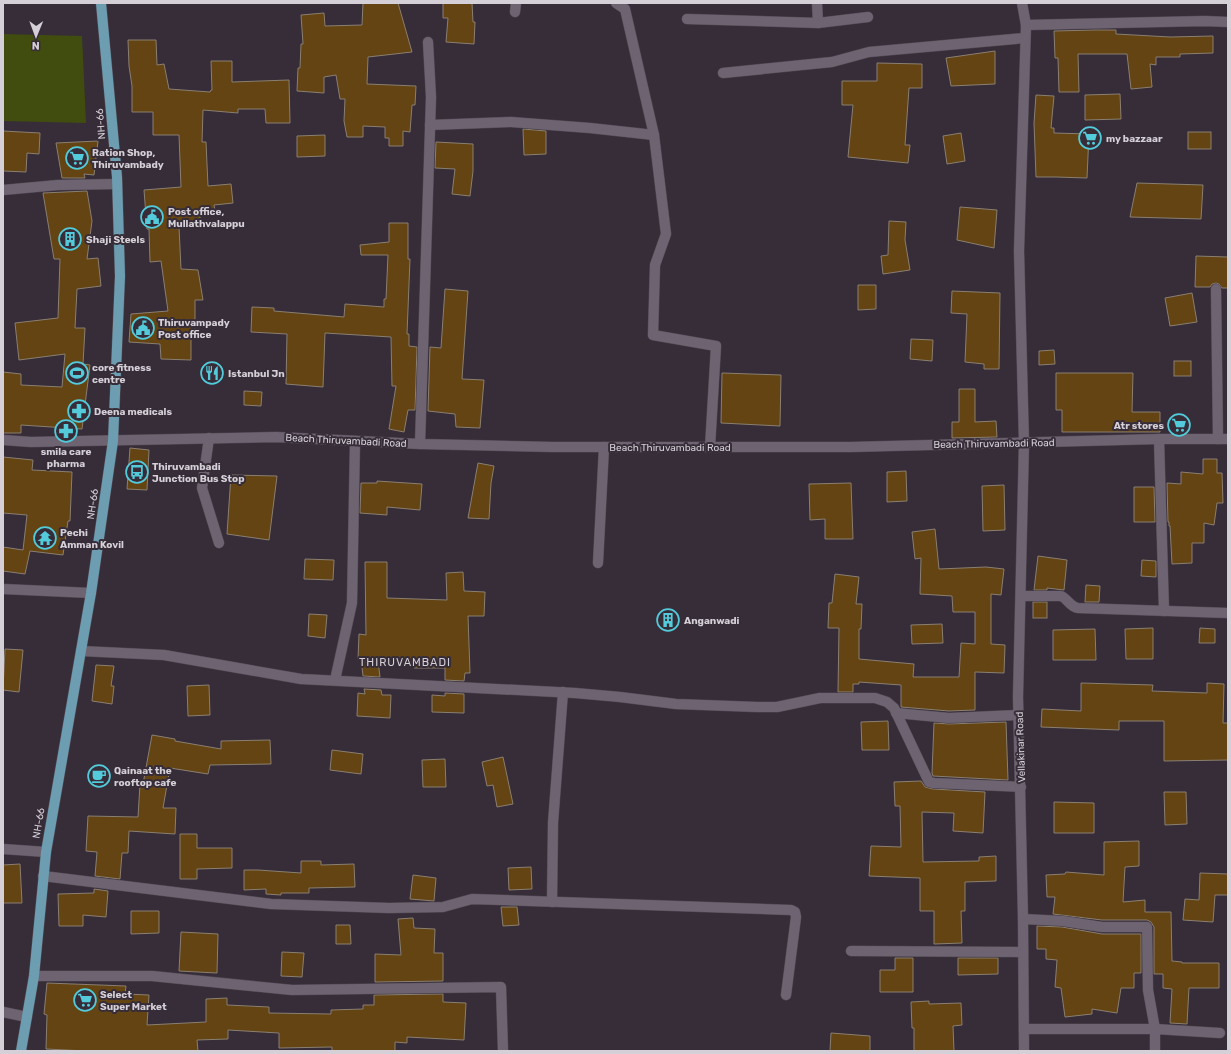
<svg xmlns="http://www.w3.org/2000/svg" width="1231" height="1054" font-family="Rubik,sans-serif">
<rect width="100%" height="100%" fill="#362d39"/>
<polygon fill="#414d0e" points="3,34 82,36 86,123 3,121"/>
<g fill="#634412" stroke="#8a7f71">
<polygon points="363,3 398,3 412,52 368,57 367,84 416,86 415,105 412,105 410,132 403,131 403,146 389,146 389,138 385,138 385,127 363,126 363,137 347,137 344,121 345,99 340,99 336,75 324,77 324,93 297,91 298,68 300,68 301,44 303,44 301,15 324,13 325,26 362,25"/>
<polygon points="443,3 472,3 473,22 475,22 474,44 446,42 448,18 443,18"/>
<polygon points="1095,30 1116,30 1116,34 1170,37 1213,36 1213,53 1180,54 1180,57 1156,57 1156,65 1150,64 1152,87 1131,89 1127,54 1078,54 1079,92 1059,92 1058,58 1055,58 1054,31"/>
<polygon points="128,40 156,40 157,65 164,64 169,89 210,92 211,90 212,90 211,61 232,61 232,82 289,80 290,123 266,123 265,109 238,109 238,113 203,110 202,142 206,142 208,186 231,184 233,203 214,205 215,210 200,212 200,225 179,227 181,269 198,270 203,300 195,300 195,330 191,330 191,360 161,359 160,344 129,342 131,314 168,311 161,261 150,262 149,229 147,229 144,190 181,187 179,135 153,135 153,112 132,112 132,86 129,66"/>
<polygon points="995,51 995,84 951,86 946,58"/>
<polygon points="877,63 922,64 922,88 909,88 905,145 910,145 908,163 848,157 853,105 842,105 842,81 877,81"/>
<polygon points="1120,94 1121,119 1085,120 1085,95"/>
<polygon points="1036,95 1054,96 1051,128 1054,128 1054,133 1089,134 1087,178 1056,177 1036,177 1034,123"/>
<polygon points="523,129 546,131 546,154 524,155"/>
<polygon points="3,131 40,133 39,154 27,153 26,172 3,171"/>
<rect x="1188" y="132" width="23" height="17"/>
<polygon points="961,133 965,161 947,164 943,136"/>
<polygon points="325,135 325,156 297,157 297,136"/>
<polygon points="98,141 94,175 84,174 85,178 62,178 56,143"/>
<polygon points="436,142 473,144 473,171 470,196 452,194 455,169 435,168"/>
<polygon points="1137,183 1203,185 1201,219 1130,217"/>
<polygon points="87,191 92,221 87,259 98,258 101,286 77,289 75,328 85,328 83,364 90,365 82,429 21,425 21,433 3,433 3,372 21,374 21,385 62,387 65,354 19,360 15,323 58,318 60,259 54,259 43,193"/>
<polygon points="960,207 997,210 994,248 957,240"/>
<polygon points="889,221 906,222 905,240 910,270 883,274 881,256 888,255"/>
<polygon points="389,223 408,223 408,259 410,259 407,334 409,334 409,346 417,347 415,410 408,410 404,432 389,429 396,386 392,386 391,337 325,333 323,387 286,384 287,334 251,332 252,307 274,308 274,311 344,317 345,304 384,307 384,299 386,299 388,255 361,255 360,245 389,242"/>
<polygon points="1196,256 1228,257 1228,288 1222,288 1219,284 1216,283 1212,284 1210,287 1195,287"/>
<polygon points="858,285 876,285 876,309 858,310"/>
<polygon points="445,289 468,291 462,379 484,380 480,428 456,427 455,414 428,411 430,347 441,348"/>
<polygon points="952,291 1000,293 999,369 984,369 984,364 965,362 967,314 951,313"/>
<polygon points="1192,293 1197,322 1170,326 1165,298"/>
<polygon points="911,339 933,340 932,361 910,359"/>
<polygon points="1054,350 1055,364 1039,365 1039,351"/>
<rect x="1174" y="361" width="17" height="15"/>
<polygon points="722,373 781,375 780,426 721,423"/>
<polygon points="1056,373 1133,373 1132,412 1160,412 1160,432 1062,432 1062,410 1056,410"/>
<polygon points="959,389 975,389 975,422 996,421 997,437 952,438 952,422 959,422"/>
<polygon points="244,391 262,392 261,406 244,405"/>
<polygon points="130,448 149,450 147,490 127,489"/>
<polygon points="3,457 33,460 32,470 72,472 70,521 68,521 63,555 30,551 25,574 3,571 3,547 23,550 27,515 3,513"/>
<polygon points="1203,459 1217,459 1217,473 1222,473 1223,503 1217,503 1214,525 1204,523 1204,543 1192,543 1192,563 1172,564 1170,526 1169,526 1169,522 1168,522 1167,483 1181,484 1181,472 1203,474"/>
<polygon points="478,463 494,466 491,483 489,519 468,518"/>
<polygon points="906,471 907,501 887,502 887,472"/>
<polygon points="231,475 277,476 269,540 227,534"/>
<polygon points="377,481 422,484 420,510 387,507 387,515 360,513 361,483 377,483"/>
<polygon points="851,483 853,539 825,539 825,519 810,520 809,484"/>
<polygon points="1004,485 1005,530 983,531 982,486"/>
<polygon points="1134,487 1154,487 1155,522 1134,522"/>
<polygon points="935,529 939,569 986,567 1004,569 1001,595 991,594 991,644 1005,645 1004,673 975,672 975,710 949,711 901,707 901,685 859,682 859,684 853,684 853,692 838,692 839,628 828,628 829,603 832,603 835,574 859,577 856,604 862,604 861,629 859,629 859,659 914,664 913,677 959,677 961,643 975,644 975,612 953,612 952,596 920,594 921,558 915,559 912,532"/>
<polygon points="1038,556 1067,560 1064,590 1047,588 1047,590 1034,590"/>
<polygon points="305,559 334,560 333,580 304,579"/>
<polygon points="1142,560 1156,561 1156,577 1141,576"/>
<polygon points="365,562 387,562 387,598 447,600 446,573 463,572 464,591 485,592 484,616 468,616 470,673 465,673 464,681 445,680 445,668 414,668 414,662 378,661 380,677 363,676 361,659 358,659 359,634 366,635"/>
<polygon points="1086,585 1100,586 1099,602 1085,602"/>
<rect x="1033" y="602" width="14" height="16"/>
<polygon points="309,614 327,615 325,638 308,636"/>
<polygon points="942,624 943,643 912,644 911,625"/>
<polygon points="1153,628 1153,659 1126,659 1125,629"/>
<polygon points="1200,628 1215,629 1215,643 1199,643"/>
<polygon points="1095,629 1096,660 1053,660 1053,630"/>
<polygon points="5,649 23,650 19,692 3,690"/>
<polygon points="96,665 114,666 111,686 114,686 112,704 92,701"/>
<polygon points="1081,683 1153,685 1152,691 1207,693 1207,683 1224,684 1223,723 1228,723 1228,760 1164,761 1164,721 1119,721 1119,730 1041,727 1042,709 1081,711"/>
<polygon points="209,685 210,715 188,716 187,686"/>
<polygon points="364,689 381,690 382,695 391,695 390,718 357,716 358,693 365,694"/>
<polygon points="445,693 464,694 464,713 432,712 432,695 445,696"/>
<polygon points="888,721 889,750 862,750 861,722"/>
<polygon points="1006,722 1008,780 933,776 932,773 934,723 949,724"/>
<polygon points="152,735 175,739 175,741 221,749 221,741 270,740 271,764 210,765 208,774 170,768 163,808 176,808 175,834 129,831 128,853 122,853 120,879 95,876 97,852 86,851 88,816 138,817 140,784 143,784"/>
<polygon points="332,750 363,754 361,774 330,770"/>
<polygon points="503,757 513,804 497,807 493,785 487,786 482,762"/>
<polygon points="445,759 446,787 423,787 422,760"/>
<polygon points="921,781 925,787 933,789 985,792 983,833 953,831 954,813 922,812 923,862 979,861 979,857 996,856 996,881 965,882 965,911 961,911 962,943 934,944 934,911 920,911 920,878 869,876 871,846 901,847 900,806 895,806 894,782"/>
<polygon points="1164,792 1186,792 1187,824 1165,825"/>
<polygon points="1054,802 1094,803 1094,833 1054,833"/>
<polygon points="180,834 197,834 197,848 232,848 232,868 197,869 197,879 180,879"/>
<polygon points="1139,841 1139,866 1125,867 1123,902 1145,900 1145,912 1171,912 1172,961 1182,962 1182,963 1219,963 1219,988 1189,988 1187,1024 1170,1023 1172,989 1163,988 1163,974 1154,974 1154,927 1151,922 1147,920 1102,920 1053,914 1055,897 1047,897 1046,875 1065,874 1066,872 1104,875 1104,842"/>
<polygon points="301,861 321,861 321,865 354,864 355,887 309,888 309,893 281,893 281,895 266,894 266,889 244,890 244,870 258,870 301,873"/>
<polygon points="20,864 22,903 3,903 3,865"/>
<polygon points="531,867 532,889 509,890 508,868"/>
<polygon points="1200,873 1228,874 1228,895 1215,895 1213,922 1183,920 1185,899 1199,900"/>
<polygon points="413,875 436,878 434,901 410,899"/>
<polygon points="94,889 108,891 106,917 83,915 83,926 59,926 58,894 94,893"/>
<polygon points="501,907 517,907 519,925 503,926"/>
<polygon points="131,911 159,911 159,933 131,934"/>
<polygon points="413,918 414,928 435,929 434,953 443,953 443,981 375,982 375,954 401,955 398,919"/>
<polygon points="336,925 350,925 351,944 336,944"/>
<polygon points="1037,926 1062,927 1102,934 1141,934 1141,973 1134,973 1134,988 1121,988 1117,1013 1092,1009 1092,1014 1065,1017 1061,988 1055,987 1057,960 1046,959 1046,949 1037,949"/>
<polygon points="181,932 218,934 217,973 179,971"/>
<polygon points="282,952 304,953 302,977 281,976"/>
<polygon points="895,958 913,958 913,992 880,992 880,970 895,970"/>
<polygon points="958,958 998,958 998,974 958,975"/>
<polygon points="47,983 126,986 125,994 149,995 147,1025 206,1022 206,999 227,998 227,1005 269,1007 269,1013 331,1014 331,1010 363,1009 363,1005 374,1005 374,995 443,994 443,1002 466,1003 464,1040 407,1037 407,1043 395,1042 395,1051 332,1051 332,1047 279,1048 279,1033 228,1030 228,1039 197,1040 198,1051 86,1051 46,1049 47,1015 44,1014"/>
<polygon points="929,1001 929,1004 961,1003 962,1025 953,1026 954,1051 914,1051 914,1028 912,1028 911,1002"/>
<polygon points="831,1033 870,1036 870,1051 830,1051"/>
</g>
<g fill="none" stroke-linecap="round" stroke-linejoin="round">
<g stroke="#514953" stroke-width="11">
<g id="minor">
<polyline points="616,3 625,9 654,135 666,234 655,265 653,335 716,346 710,447"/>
<polyline points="817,3 818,23"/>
<polyline points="515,12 516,3"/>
<polyline points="687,19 818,23 868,17"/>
<polyline points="1026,25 1205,21 1228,22"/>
<polyline points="723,73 832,62 869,52 1025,38"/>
<polyline points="430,125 511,122 590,128 654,135"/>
<polyline points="3,190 58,185 117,184"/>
<polyline points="1216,289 1218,439"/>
<polyline points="209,438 202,488 219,543"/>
<polyline points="1159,439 1164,611"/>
<polyline points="420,444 431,97 428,42"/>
<polyline points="598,563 604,447"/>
<polyline points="3,589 91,593"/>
<path d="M1021,596H1061C1068,599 1070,607 1078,608L1228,613"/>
<polyline points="81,651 164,655 301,679 575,693 620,697 676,704 757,707 777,707 820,698 875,698 887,702 894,708 929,782 934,783 1021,787"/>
<polyline points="335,680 352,603 355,441"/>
<polyline points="896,713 949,718 1019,715"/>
<polyline points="3,849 46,852"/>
<polyline points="43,876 271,904 389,908 443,907 472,899 791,910 795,912 796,917 786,995"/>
<polyline points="552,902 553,823 563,692"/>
<polyline points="1023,919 1063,921 1102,927 1147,927 1148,990 1155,1029 1155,1051"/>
<polyline points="851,951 1023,952"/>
<polyline points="34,976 152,976 292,990 501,987 503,1051"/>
<polyline points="3,1012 27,1017"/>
<polyline points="1024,1029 1155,1029 1220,1033"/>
</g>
</g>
<g stroke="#514953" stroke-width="11">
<g id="secondary">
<polyline points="1022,3 1026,25 1019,251 1024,443 1018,697 1023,919 1024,1051"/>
<polyline points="3,440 31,442 276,437 420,444 553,447 851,447 1159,439 1228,439"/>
</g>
</g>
<g stroke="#514953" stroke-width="11">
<polyline id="primary" points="21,1051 34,976 46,852 91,593 113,441 120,276 117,177 101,3"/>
</g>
<use href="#minor" stroke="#6e6371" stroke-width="10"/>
<use href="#secondary" stroke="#6e6371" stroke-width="10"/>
<use href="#primary" stroke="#6c9db1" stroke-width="10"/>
</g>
<defs>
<g id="supermarket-ring" transform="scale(1.15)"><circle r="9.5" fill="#362d39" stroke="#53cbda" stroke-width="1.5"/><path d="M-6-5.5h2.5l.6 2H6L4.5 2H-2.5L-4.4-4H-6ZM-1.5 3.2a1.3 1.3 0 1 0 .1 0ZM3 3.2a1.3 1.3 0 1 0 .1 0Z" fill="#53cbda"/></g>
<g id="civic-ring" transform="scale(1.15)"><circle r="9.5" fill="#362d39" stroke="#53cbda" stroke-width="1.5"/><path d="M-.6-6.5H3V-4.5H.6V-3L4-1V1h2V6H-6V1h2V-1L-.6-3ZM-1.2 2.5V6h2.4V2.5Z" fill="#53cbda"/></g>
<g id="building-ring" transform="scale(1.15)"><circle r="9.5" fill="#362d39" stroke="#53cbda" stroke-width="1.5"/><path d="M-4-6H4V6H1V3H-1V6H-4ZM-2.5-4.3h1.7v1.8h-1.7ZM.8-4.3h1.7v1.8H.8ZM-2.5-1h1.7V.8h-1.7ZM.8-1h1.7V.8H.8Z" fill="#53cbda"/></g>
<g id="stadium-ring" transform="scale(1.15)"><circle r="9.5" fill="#362d39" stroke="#53cbda" stroke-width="1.5"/><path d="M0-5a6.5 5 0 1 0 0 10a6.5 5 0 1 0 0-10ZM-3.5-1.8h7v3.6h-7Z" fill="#53cbda"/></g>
<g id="restaurant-ring" transform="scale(1.15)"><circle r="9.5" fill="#362d39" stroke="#53cbda" stroke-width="1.5"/><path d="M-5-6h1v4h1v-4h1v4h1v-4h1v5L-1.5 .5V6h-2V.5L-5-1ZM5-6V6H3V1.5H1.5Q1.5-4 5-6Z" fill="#53cbda"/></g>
<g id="pharmacy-ring" transform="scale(1.15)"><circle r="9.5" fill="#362d39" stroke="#53cbda" stroke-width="1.5"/><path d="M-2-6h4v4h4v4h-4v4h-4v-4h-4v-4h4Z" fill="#53cbda"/></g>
<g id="bus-ring" transform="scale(1.15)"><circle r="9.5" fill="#362d39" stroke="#53cbda" stroke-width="1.5"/><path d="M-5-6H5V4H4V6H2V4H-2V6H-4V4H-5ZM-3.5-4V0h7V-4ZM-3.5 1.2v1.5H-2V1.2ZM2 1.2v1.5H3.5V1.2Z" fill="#53cbda"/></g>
<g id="temple-ring" transform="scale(1.15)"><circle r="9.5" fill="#362d39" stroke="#53cbda" stroke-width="1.5"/><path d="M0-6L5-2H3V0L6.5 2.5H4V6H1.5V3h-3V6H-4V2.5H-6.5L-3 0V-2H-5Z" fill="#53cbda"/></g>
<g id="cafe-ring" transform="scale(1.15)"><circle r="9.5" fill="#362d39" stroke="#53cbda" stroke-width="1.5"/><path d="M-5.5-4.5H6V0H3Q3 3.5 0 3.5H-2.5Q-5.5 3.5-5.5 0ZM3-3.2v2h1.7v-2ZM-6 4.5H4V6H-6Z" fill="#53cbda"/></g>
</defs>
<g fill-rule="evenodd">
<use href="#supermarket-ring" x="1090" y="138"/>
<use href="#supermarket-ring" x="77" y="158"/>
<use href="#civic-ring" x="152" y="217"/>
<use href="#building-ring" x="70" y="239"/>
<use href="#civic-ring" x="143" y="328"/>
<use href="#stadium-ring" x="77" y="373"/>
<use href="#restaurant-ring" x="212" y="373"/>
<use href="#pharmacy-ring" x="79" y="411"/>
<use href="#supermarket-ring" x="1179" y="425"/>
<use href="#pharmacy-ring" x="66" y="431"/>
<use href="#bus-ring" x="137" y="472"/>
<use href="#temple-ring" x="45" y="538"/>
<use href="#building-ring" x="668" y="620"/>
<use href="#cafe-ring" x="99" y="776"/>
<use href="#supermarket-ring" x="85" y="1000"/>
</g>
<g text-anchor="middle" stroke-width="4" stroke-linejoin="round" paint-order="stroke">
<g font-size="10" fill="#d5cfd7" stroke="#362d39">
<text transform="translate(100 124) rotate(-95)" y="4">NH-66</text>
<text transform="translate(346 440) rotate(3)" y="4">Beach Thiruvambadi Road</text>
<text transform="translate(994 443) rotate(-1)" y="4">Beach Thiruvambadi Road</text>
<text x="670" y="451">Beach Thiruvambadi Road</text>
<text transform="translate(92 504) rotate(-82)" y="4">NH-66</text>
<text transform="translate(1020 747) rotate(-92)" y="4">Vellakinar Road</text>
<text transform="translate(38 823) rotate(-80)" y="4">NH-66</text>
</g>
<g font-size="10" font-weight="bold" fill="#d5cfd7" stroke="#362d39" text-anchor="start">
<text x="1106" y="142">my bazzaar</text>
<text x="92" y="156">Ration Shop,<tspan x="92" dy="12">Thiruvambady</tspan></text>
<text x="168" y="215">Post office,<tspan x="168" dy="12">Mullathvalappu</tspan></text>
<text x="86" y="243">Shaji Steels</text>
<text x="158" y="326">Thiruvampady<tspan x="158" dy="12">Post office</tspan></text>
<text x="92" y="371">core fitness<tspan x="92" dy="12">centre</tspan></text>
<text x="228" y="377">Istanbul Jn</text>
<text x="94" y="415">Deena medicals</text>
<text x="1164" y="429" text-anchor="end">Atr stores</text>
<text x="66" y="455" text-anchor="middle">smila care<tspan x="66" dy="12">pharma</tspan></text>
<text x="152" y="470">Thiruvambadi<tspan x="152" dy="12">Junction Bus Stop</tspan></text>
<text x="60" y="536">Pechi<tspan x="60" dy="12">Amman Kovil</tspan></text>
<text x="684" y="624">Anganwadi</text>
<text x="114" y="774">Qainaat the<tspan x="114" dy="12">rooftop cafe</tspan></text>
<text x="100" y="998">Select<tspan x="100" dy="12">Super Market</tspan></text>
</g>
<g font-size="11" letter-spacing="1" fill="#d5cfd7" stroke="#362d39">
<text x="405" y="666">THIRUVAMBADI</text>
</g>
</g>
<rect width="1231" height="1054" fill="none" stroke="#d5cfd7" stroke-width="8"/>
<g transform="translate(36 36) rotate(181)" stroke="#362d39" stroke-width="3" paint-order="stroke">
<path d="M0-3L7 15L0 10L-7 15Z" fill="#d5cfd7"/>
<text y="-6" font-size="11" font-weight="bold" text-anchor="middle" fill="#d5cfd7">N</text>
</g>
</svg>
